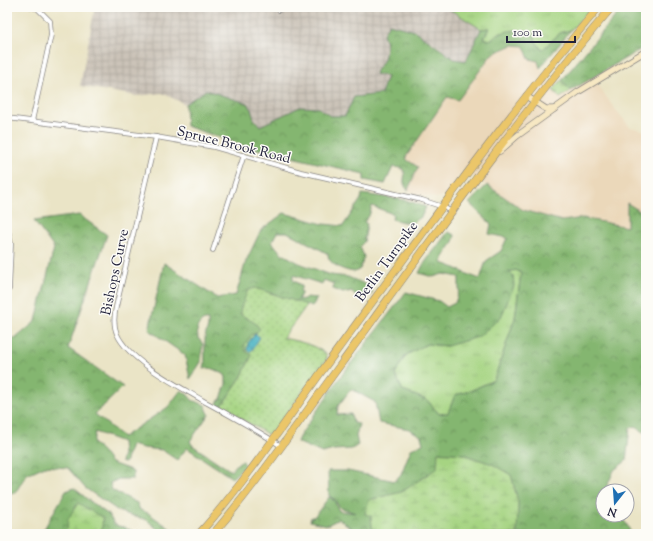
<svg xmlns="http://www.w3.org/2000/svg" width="653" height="541" font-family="'Sorts Mill Goudy',serif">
<defs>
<pattern id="industrial-grid" width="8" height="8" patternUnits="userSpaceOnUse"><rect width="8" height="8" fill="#cbc3b8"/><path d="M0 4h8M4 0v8" fill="none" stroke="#aea79f"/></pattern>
<pattern id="grass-tufts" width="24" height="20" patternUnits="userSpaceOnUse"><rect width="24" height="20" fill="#a6d482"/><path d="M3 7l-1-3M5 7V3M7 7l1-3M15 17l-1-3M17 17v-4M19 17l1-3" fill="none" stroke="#8fb671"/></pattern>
<pattern id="forest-crowns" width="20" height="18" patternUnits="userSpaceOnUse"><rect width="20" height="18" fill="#84b670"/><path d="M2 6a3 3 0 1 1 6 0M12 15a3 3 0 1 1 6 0" fill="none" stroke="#6c945d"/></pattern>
<pattern id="wetland-marsh" width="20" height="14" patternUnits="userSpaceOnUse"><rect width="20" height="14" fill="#a6d482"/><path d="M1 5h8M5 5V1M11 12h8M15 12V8" fill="none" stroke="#8fb671"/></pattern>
<pattern id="cemetery-stones" width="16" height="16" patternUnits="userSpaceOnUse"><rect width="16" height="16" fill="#a6d482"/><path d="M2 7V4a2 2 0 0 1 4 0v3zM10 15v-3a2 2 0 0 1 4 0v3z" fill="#8fb671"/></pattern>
<pattern id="park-dots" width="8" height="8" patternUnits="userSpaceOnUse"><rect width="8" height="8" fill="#a6d482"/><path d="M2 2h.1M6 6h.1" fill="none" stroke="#8fb671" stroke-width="1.8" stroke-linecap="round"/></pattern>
<pattern id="water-waves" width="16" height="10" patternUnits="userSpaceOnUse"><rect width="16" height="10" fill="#42afbf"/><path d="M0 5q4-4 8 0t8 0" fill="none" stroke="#378e9c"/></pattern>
</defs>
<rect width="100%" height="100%" fill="#fdfcf7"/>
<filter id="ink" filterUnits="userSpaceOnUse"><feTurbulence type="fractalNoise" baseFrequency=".025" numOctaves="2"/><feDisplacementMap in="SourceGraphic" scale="8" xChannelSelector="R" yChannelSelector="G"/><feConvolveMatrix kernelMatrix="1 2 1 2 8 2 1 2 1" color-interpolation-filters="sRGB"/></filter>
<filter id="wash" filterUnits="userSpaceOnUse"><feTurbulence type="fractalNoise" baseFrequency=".012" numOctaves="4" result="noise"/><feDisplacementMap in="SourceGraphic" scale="16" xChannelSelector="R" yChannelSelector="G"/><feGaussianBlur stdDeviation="0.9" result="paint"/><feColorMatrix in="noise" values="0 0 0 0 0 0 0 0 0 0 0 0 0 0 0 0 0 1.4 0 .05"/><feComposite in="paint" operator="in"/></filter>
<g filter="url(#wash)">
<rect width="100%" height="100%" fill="#eae4c6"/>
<polygon fill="#ebd8ba" points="513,45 524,46 529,59 538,61 540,68 559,97 593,77 611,104 630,127 646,131 646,215 627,203 627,227 583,218 562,221 523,210 464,170 445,195 437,198 417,194 408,190 416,172 406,160 406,157 447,97 458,100 492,54"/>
<polygon fill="url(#industrial-grid)" points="95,7 446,7 481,29 466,61 454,59 432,42 383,34 386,40 386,52 383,62 377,69 375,74 387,76 381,94 354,97 345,116 330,116 319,108 300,107 260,126 254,119 249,104 206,90 185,104 162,93 137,96 80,86"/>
<g fill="url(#grass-tufts)" stroke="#647b5e">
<polygon points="446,7 592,7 571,30 560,33 542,50 536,42 534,33 499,33 490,40 484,38 489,28 481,29"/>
<polygon points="516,270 521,273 515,318 494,380 470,391 455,395 448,413 439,414 427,400 403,391 395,374 406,355 427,344 447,346 508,272"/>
</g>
<g fill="url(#forest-crowns)" stroke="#536c56" fill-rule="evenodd">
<polygon points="623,7 646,7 646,46 570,91 562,80"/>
<path d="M389,24L415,31L454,59L466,61L481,29L489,28L484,38L490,40C505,29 516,28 534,33L536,42L542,50L560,33L571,30L540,68L538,61L529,59L524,46L513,45L492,54L458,100L447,97L406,157L407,160L418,167L408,190C402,184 404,180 405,173L402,168L393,167L385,184L364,180V174L245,146L186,126L185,104L206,90L249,104L254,119L260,126L300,107L319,108L330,116H345L354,97L381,94L387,76L375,74C376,69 379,67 382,63C387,54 387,42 383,34Z"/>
<path d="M487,185L523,210L562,221L583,218L627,227V203L646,215V434L636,426L630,428L626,461L614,470L605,491H603V495L598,505L603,508V515C621,515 625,518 631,534H517L518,502L511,475L492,464L462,454L438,452V468L402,492L369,500L365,514L371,515L373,534H352L353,529L339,519L327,525L310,521L311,517H314L329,497L334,500L339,511L356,513L340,508L334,499L329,496L328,471H348L395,481L401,474L411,449L423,444L421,436L409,429L379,423L375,402L351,389L338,406L337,415L351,414L353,423L359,424L356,436L358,445L352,449L334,450L322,453L297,442L299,437L338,380L406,292L439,301L447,307L455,303L459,291V277L443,274L433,277L419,273L423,265L448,232L455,235C453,247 444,251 442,263C456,267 467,275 480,279L486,261L501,251L507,238L489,234L491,224L469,203ZM516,270L521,273L515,318L494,380L470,391L455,395L448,413L439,414L427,400L403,391L395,374L406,355L427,344L447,346L478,337L501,317L514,286L513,275L508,272Z"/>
<path d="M362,194L406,200L426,207L421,217L411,224L392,219L393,214L372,206L369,216L364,222L367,224L364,242L360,246L364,257L360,269L355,272C345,271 328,265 328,254L323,251L287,232H277L272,242L281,253L299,263L331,275L348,277L372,287V294L356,297L352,291L343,293L333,289L334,284L324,280L322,284L293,275V280L302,286L300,291L302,292L298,300L304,299L306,297L317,298L312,307L255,288L240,314L255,323L260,329L256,333L251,335L252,355L242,376L221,407L217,405L218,401L221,399L226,384V377L224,374L215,370L210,368L204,369C206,359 204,350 205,340C205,332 209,329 208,320C202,319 199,324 197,328L198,338L203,344L201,355V362L190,379L185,355L149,330L164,263L217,298L236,295L246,261L261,230L284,213L323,224L343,226L361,199Z"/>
<polygon points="79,215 107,235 68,348 123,387 95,414 123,437 168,407 181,390 188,395 192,400 205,405 209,414 190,441 192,445 231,471 239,462 243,461 245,466 232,478 187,448 177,460 162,450 143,448 131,445 125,463 121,462 123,454 122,442 95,432 93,443 102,451 111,463 128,469 133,472 133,479 119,479 110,483 112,490 137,503 140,510 148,513 175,532 177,529 180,534 163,534 147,520 120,512 85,488 68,468 45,466 27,474 15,493 9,493 7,491 7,336 15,339 36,321 54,248 34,221"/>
<polygon points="74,488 92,503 109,515 114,524 118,526 124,527 139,534 39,534 44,529 66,491"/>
</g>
<g fill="url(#wetland-marsh)" stroke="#647b5e">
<polygon points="438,452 462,454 492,464 511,475 518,502 517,534 373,534 371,516 365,514 369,500 402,492 437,468"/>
<polygon points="78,503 103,518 101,534 62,534 67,529 68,519"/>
</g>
<polygon fill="url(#cemetery-stones)" stroke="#647b5e" points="562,80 570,91 560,98 553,90"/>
<path fill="url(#park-dots)" stroke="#647b5e" d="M255,288L307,305L283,338C297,341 314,344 326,354L327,359L272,433L269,435L221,407L242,376L252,355L245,351V344L251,335L256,333L260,329L255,323L240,314L241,307L248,290Z"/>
<polygon fill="url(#water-waves)" stroke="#32687d" points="255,334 260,337 259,339 252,350 249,352 247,350 248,343"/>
</g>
<g filter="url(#ink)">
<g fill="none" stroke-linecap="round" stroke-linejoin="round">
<g stroke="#868380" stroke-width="5.5">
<g id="street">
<polyline points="32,7 38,9 50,21 51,35 32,121"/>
<polyline points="276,7 279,10"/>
<polyline points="7,118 156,137 214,147 301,172 422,200 443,207 452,212"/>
<path d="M156,137L116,307C114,316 113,325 117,334C129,361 177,385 202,400C229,415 256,429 281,446"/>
<polyline points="7,227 11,244 9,289"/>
<polyline points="213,250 244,155"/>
</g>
</g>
<g stroke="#868380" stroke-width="7">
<g id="secondary">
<polyline points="526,96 546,109 554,109"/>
<polyline points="500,151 517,136 578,92 646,51"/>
</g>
</g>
<g stroke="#868380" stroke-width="8">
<g id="highway">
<path d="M199,534C246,481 285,422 327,364C415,244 502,121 599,7"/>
<path d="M213,534C259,481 299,421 341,364C429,243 515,120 612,7"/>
</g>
</g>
<use href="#street" stroke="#fff" stroke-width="4"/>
<use href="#secondary" stroke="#f7e8c3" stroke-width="5.5"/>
<use href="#highway" stroke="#ebc669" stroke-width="7"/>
</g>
</g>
<g text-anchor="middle" stroke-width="3" stroke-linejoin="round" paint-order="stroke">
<g font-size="14" fill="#22223b" stroke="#fdfcf7">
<text transform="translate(234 144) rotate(14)" y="5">Spruce Brook Road</text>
<text transform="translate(386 261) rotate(-54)" y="5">Berlin Turnpike</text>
<text transform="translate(114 272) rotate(-78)" y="5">Bishops Curve</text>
</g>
</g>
<rect width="653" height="541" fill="none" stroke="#fdfcf7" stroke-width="24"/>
<g transform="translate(615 503) rotate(197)"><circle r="19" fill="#fdfcf7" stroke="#a5a5ac"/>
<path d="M0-3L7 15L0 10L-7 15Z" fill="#1f6fb2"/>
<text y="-6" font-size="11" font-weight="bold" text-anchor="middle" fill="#22223b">N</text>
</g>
<path d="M507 36v6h68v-6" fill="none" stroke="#22223b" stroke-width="2"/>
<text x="513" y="36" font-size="12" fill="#22223b" stroke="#fdfcf7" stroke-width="3" paint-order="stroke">100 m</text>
</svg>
